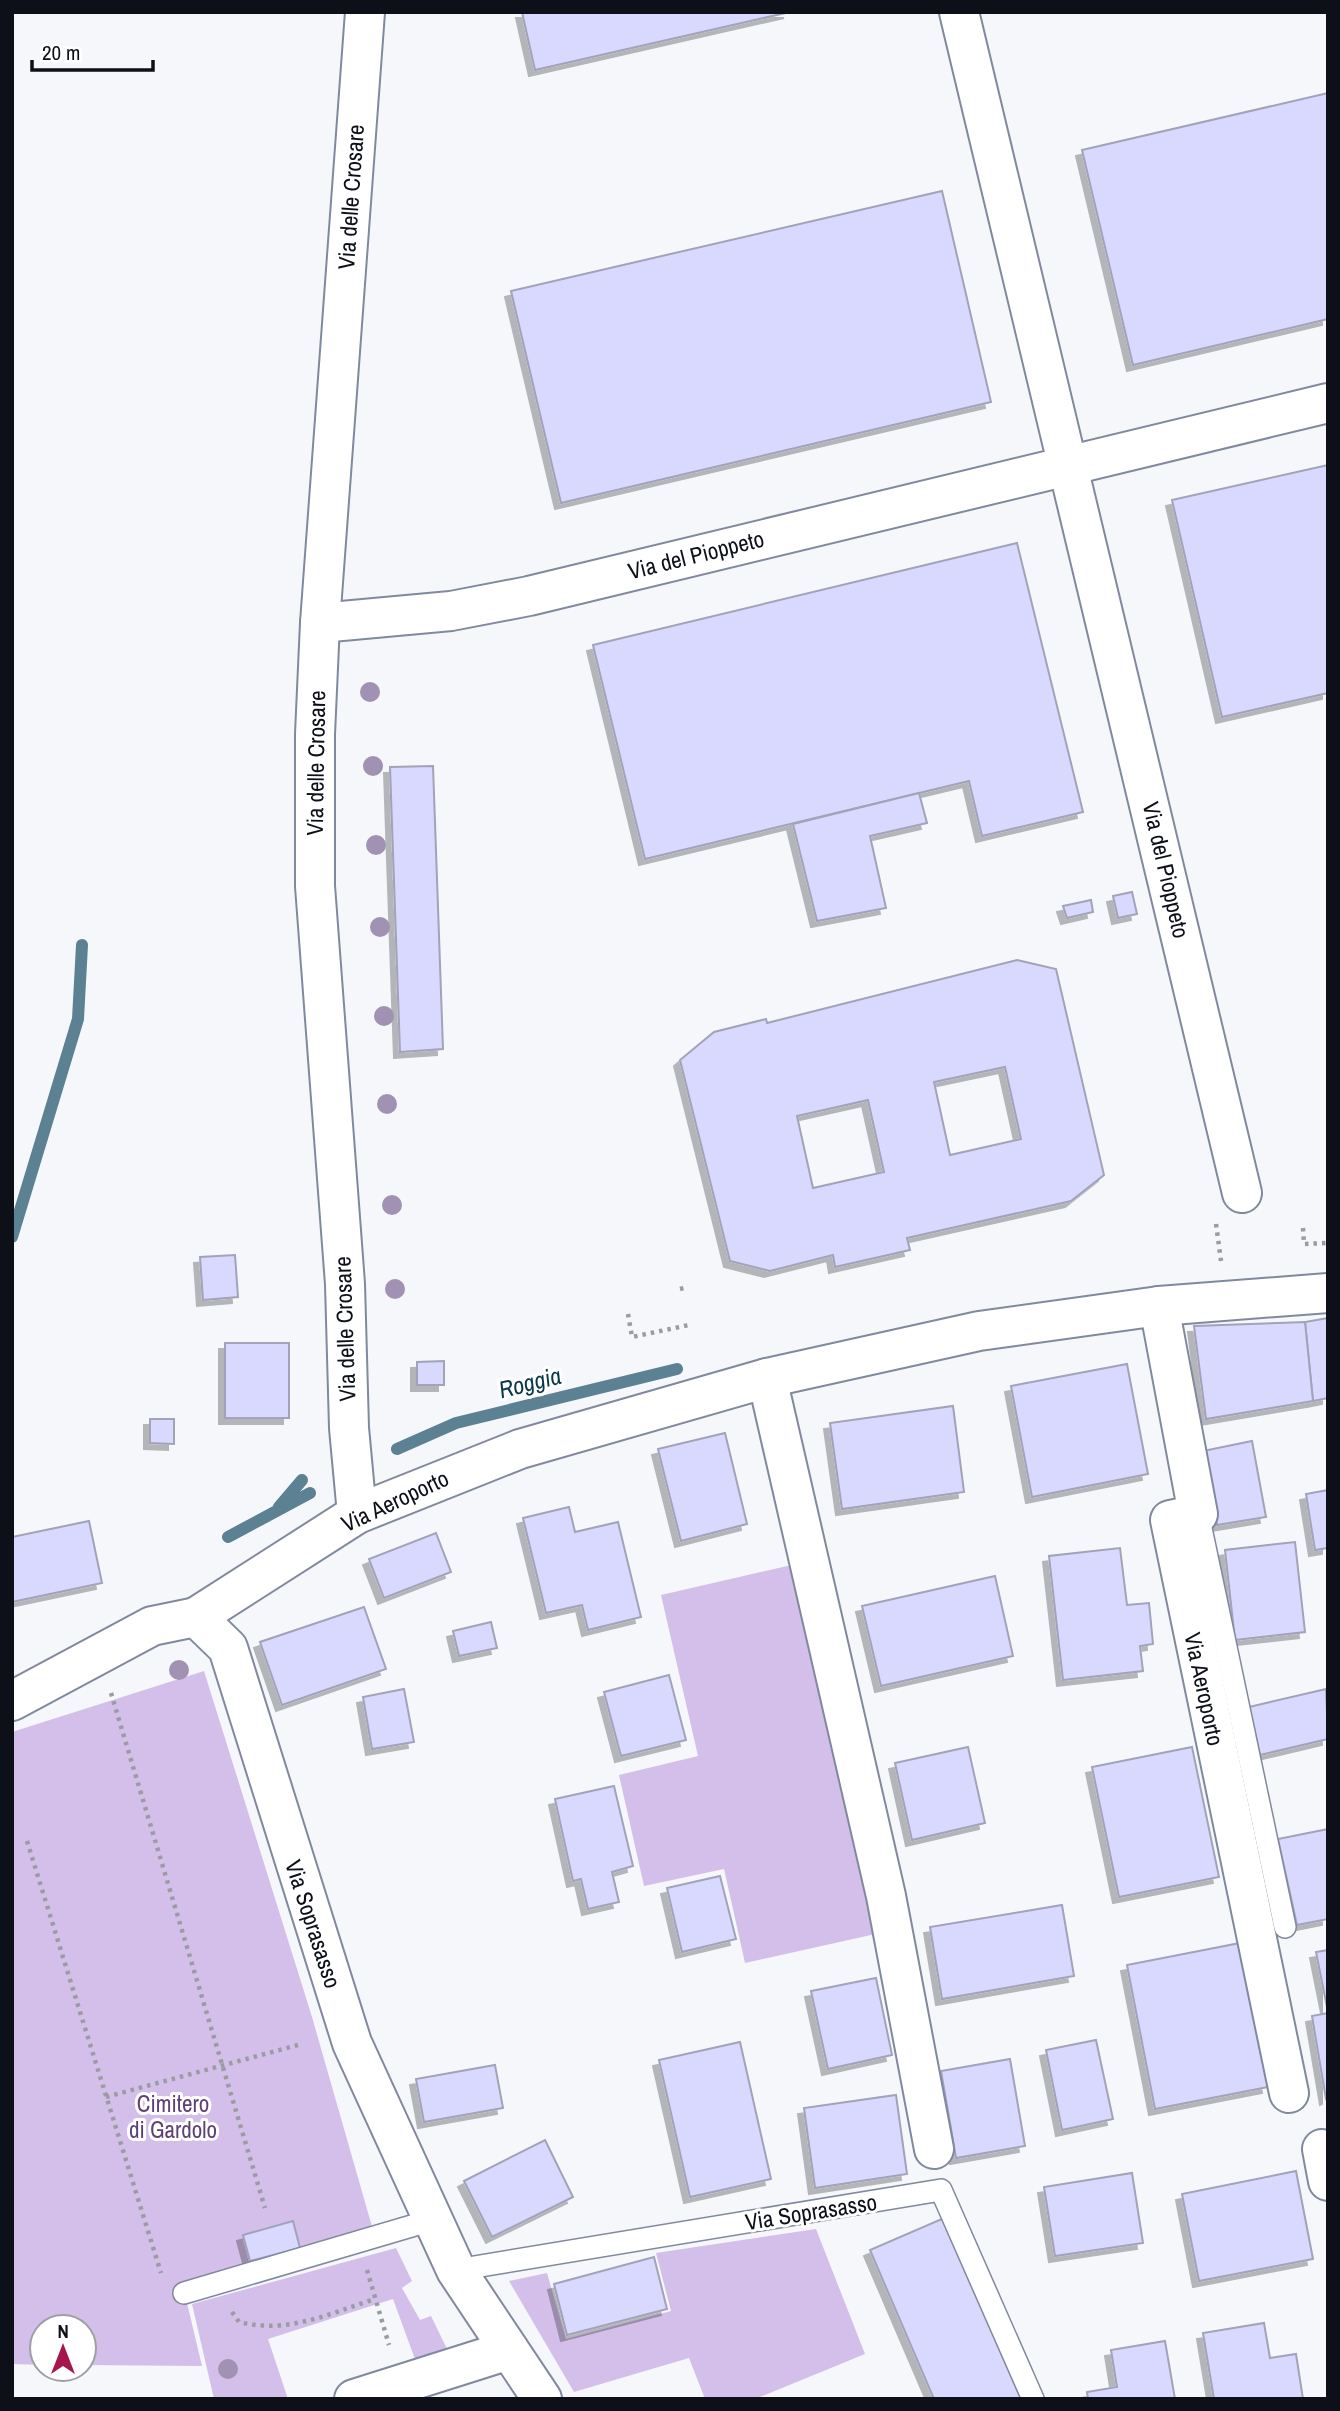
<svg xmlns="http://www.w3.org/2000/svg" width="1340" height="2411" font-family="'Archivo Narrow',sans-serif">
<defs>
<filter id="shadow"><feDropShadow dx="-6" dy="6" stdDeviation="0" flood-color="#0004"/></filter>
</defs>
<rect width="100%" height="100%" fill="#f5f7fb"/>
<g fill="#d4bfeb">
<polygon points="796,1564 880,1933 745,1963 724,1869 644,1886 619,1775 698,1756 661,1595"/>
<polygon points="204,1671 312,2017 373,2230 182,2282 202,2366 84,2365 84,2327 42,2327 42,2365 12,2364 12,1732"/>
<polygon points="816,2229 865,2354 755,2399 705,2399 689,2358 574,2392 509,2281 547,2273 566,2339 671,2311 656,2253"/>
<polygon points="396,2248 412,2281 402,2288 420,2320 431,2316 448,2351 416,2362 393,2299 268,2339 288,2399 214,2399 192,2304"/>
</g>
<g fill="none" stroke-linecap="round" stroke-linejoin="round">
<g stroke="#5b8192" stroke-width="12">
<polyline points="12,1237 78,1019 82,945"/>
<polyline points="397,1449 456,1423 677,1369"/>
<polyline points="279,1507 302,1480"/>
<polyline points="228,1537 310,1493"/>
</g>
</g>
<g fill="#d9d9ff" stroke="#a2a2b9" stroke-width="2" fill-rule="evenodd" filter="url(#shadow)">
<polygon points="522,12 790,12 535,70"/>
<polygon points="1328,93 1328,319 1133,365 1082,150"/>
<polygon points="942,191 991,402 561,503 511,291"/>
<polygon points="1328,465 1328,693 1222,717 1172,500"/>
<polygon points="1017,543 1083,812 982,836 969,781 645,859 593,645"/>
<polygon points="433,766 443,1049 400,1052 390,767"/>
<polygon points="919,793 927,823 870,836 886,908 817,921 793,824"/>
<polygon points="1132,892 1137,914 1118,918 1113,896"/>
<polygon points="1091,900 1093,912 1067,918 1063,906"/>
<path d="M1017,960L1056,969L1104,1175L1071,1201L907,1238L910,1250L835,1267L833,1255L770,1271L730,1261L680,1060L714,1032L766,1019L767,1023ZM1005,1067L1021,1139L950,1155L934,1082ZM868,1100L884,1172L813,1188L797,1116Z"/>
<polygon points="235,1255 238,1297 203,1300 200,1257"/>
<polygon points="1328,1318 1328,1398 1313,1401 1305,1322"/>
<polygon points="1305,1322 1313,1401 1206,1419 1194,1326"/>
<rect x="225" y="1343" width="64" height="75"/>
<polygon points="444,1361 444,1385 417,1385 417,1362"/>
<polygon points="1127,1364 1148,1474 1032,1497 1011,1386"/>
<polygon points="953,1406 964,1492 842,1509 830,1423"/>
<polygon points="150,1419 174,1419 174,1444 150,1443"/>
<polygon points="725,1433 747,1524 681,1541 658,1449"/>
<polygon points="1252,1441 1266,1517 1217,1525 1203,1451"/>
<polygon points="1328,1490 1328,1548 1315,1550 1306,1494"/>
<polygon points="569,1507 575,1532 618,1522 641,1617 588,1630 582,1605 546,1613 523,1518"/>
<polygon points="89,1521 102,1583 12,1602 12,1537"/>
<polygon points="436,1533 451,1572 384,1598 369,1559"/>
<polygon points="1295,1542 1305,1632 1235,1640 1225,1550"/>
<polygon points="1120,1548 1127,1605 1149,1603 1153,1644 1140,1646 1143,1671 1063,1680 1049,1556"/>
<polygon points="995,1576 1013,1656 881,1686 862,1606"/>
<polygon points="364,1607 386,1669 282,1705 260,1642"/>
<polygon points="491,1622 497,1648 459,1656 453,1631"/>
<polygon points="669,1675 686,1740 621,1756 604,1692"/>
<polygon points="404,1689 414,1742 372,1749 363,1697"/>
<polygon points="1326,1689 1328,1739 1260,1755 1249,1707"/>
<polygon points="968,1747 985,1823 912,1840 895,1763"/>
<polygon points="1192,1747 1219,1877 1119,1897 1092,1767"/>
<polygon points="614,1786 633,1866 612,1872 619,1902 588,1909 581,1879 573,1881 555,1799"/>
<polygon points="1328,1829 1328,1919 1297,1925 1278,1839"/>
<polygon points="720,1876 736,1939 682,1952 667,1888"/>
<polygon points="1062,1905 1074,1976 942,1999 930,1927"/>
<polygon points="1240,1943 1268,2087 1155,2109 1127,1965"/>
<polygon points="1328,1950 1328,2012 1316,1952"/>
<polygon points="876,1978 892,2055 828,2069 811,1991"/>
<polygon points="1328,2013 1328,2098 1326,2099 1312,2016"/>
<polygon points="1096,2040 1113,2119 1062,2130 1046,2050"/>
<polygon points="740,2042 771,2179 690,2197 659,2060"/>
<polygon points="1010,2059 1025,2146 956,2158 941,2071"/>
<polygon points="495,2065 503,2108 424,2122 416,2079"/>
<polygon points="896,2095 907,2174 815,2188 804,2108"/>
<polygon points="545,2140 573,2197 492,2237 464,2181"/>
<polygon points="1296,2171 1313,2259 1199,2281 1182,2194"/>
<polygon points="1132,2173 1143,2243 1055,2256 1044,2187"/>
<polygon points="944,2218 1021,2399 934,2399 870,2250"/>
<polygon points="293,2221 300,2248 250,2261 243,2235"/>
<polygon points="654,2257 667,2309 567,2335 554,2284"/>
<polygon points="1264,2323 1270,2358 1296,2354 1303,2399 1214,2399 1203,2333"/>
<polygon points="1165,2341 1175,2399 1088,2399 1087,2392 1117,2387 1111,2350"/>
</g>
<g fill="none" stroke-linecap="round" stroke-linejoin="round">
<g stroke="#80899d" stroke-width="24">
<g id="service">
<polyline points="1198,1514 1285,1927"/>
<polyline points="456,2270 941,2190 1033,2399"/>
<polyline points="184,2293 432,2220"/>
</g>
</g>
<g stroke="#80899d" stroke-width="42">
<g id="minor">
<polyline points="959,12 1242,1193"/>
<polyline points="320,623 451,611 529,596 1328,403"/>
<polyline points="1159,1306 1198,1514 1170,1520 1289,2093"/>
<polyline points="767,1378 886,1896 934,2149"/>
<polyline points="357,1514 349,1428 345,1284 315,886 315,734 320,623 365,12"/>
<polyline points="196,1617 357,1514 520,1449 767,1378 979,1331 1159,1306 1328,1293"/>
<polyline points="1322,2149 1328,2181"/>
<polyline points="354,2399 509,2350"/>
</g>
</g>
<g stroke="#80899d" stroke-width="42">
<polyline id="tertiary" points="12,1701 152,1626 196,1617 228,1648 352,2043 456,2270 542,2399"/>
</g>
<g stroke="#999ca1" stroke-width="4.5" stroke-dasharray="3.5 5" stroke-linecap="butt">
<polyline points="1216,1224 1221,1261"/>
<polyline points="1303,1228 1304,1244 1328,1243"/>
<polyline points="680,1289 688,1287"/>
<polyline points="628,1314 632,1337 689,1325"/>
<polyline points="111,1693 265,2208"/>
<polyline points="27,1841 161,2273"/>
<polyline points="106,2097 298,2045"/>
<polyline points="367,2270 389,2345"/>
<path d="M232,2312L239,2322C288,2334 328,2314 375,2299"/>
</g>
<use href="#service" stroke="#fff" stroke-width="21"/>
<use href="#minor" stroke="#fff" stroke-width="38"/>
<use href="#tertiary" stroke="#fff" stroke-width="38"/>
</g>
<g fill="#a192b3">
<circle cx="370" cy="692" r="10"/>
<circle cx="373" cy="766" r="10"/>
<circle cx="376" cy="845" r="10"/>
<circle cx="380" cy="927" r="10"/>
<circle cx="384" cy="1016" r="10"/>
<circle cx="387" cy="1104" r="10"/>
<circle cx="392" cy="1205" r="10"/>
<circle cx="395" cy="1289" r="10"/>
<circle cx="179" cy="1670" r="10"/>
<circle cx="228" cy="2369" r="10"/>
</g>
<g text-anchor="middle" stroke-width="6" stroke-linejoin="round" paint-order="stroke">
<g font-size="23" fill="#0d1018" stroke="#fff">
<text transform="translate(351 197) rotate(-86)" y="8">Via delle Crosare</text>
<text transform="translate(696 555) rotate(-14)" y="8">Via del Pioppeto</text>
<text transform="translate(316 763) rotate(-89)" y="8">Via delle Crosare</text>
<text transform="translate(1166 870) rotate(77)" y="8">Via del Pioppeto</text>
<text transform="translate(345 1329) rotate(-92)" y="8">Via delle Crosare</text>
<text transform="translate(395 1501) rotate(-25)" y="8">Via Aeroporto</text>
<text transform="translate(1204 1689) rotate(78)" y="8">Via Aeroporto</text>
<text transform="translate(313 1924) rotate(72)" y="8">Via Soprasasso</text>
<text transform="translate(811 2212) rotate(-9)" y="8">Via Soprasasso</text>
</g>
<g font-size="23" fill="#5c4078" stroke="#fff">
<text x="173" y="2112">Cimitero<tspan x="173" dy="26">di Gardolo</tspan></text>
</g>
<g font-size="24" font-style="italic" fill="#073849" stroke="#fff">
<text transform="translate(530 1383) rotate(-14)" y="8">Roggia</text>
</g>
</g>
<rect width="1340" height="2411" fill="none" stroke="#0d1018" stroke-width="28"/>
<g transform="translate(63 2348)"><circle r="33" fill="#ffffff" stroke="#9e9fa3" stroke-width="2"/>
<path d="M0-5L12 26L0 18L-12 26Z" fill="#a8154e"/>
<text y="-10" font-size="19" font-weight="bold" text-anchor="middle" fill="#0d1018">N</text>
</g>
<path d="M32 60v10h121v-10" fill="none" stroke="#0d1018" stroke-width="3.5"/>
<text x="42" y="60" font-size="21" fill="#0d1018" stroke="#ffffff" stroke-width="5" paint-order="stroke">20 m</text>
</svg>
